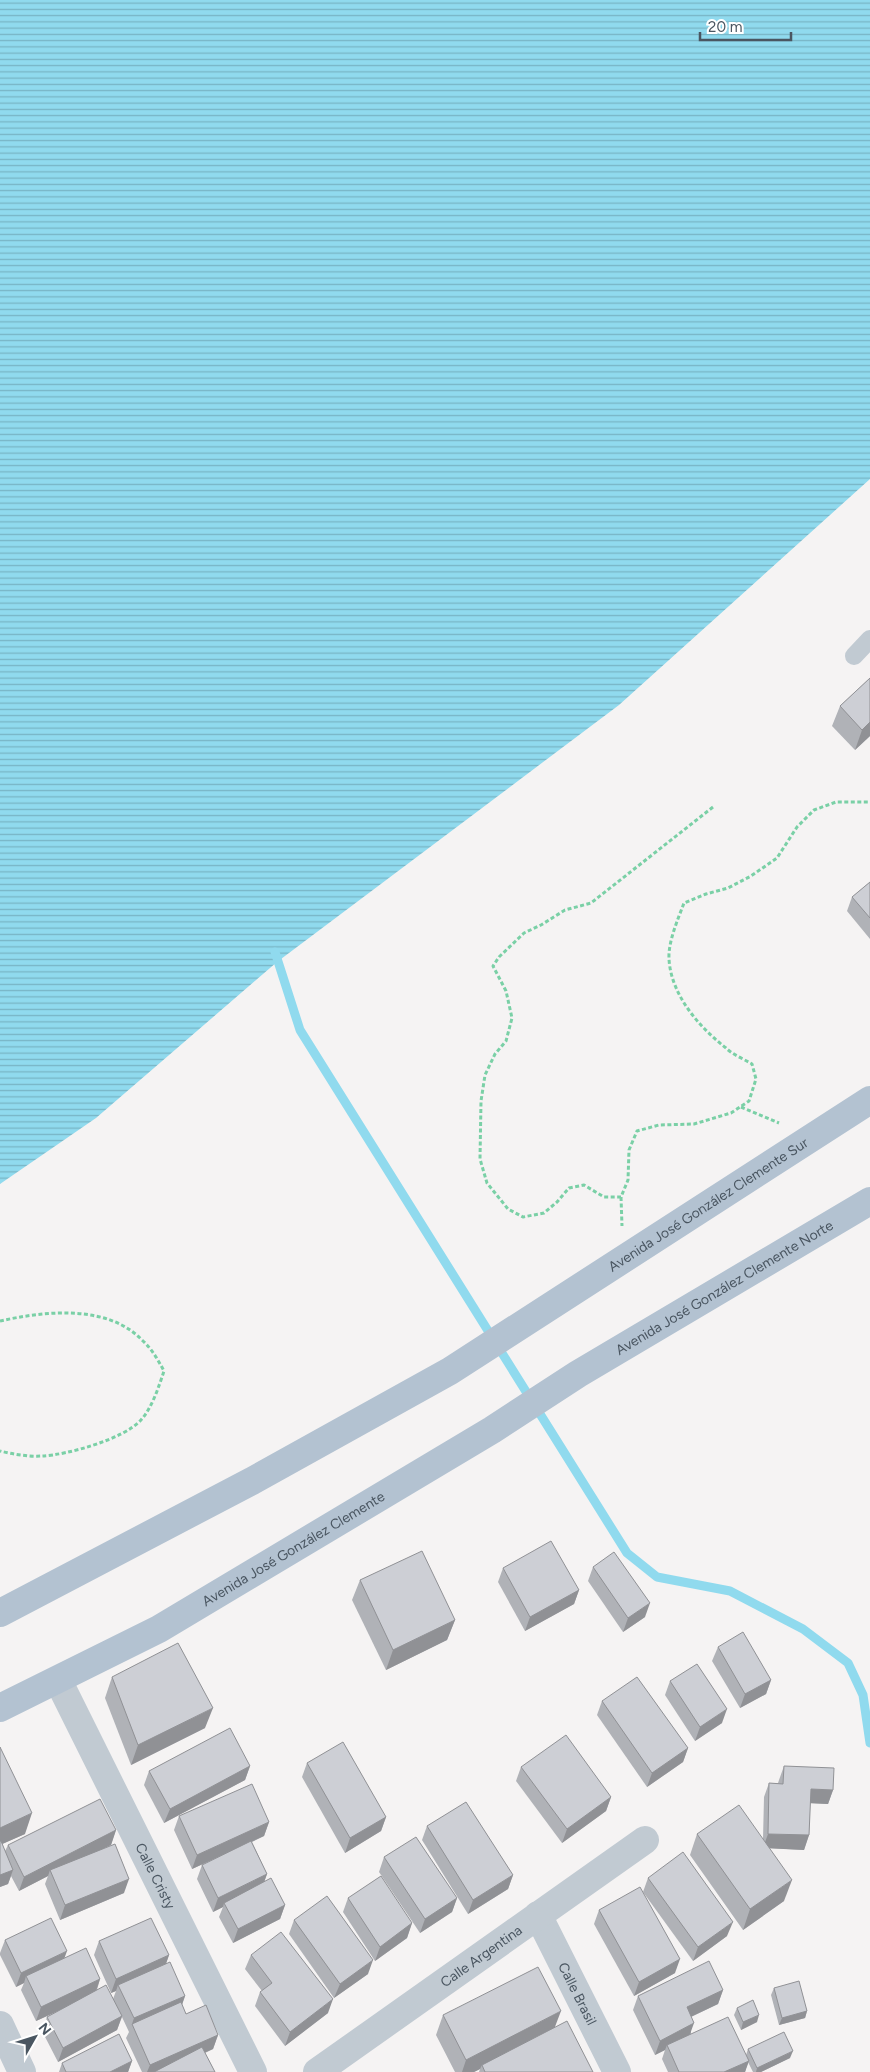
<svg xmlns="http://www.w3.org/2000/svg" width="870" height="2072" font-family="Figtree,sans-serif">
<defs>
<pattern id="water-rules" width="6" height="5" patternUnits="userSpaceOnUse" patternTransform="scale(1.25)"><rect width="6" height="5" fill="#90daee"/><path d="M0 2.5h6" fill="none" stroke="#78b4c4"/></pattern>
</defs>
<rect width="100%" height="100%" fill="#f5f3f3"/>
<polygon fill="url(#water-rules)" points="0,0 870,0 870,479 619,705 277,962 96,1118 0,1184"/>
<g fill="none" stroke-linecap="round" stroke-linejoin="round">
<polyline stroke="#90daee" stroke-width="9" points="275,952 300,1030 627,1553 657,1577 730,1591 803,1629 848,1663 863,1695 870,1743"/>
<g stroke="#7ad0a6" stroke-width="3" stroke-dasharray="4 2.5" stroke-linecap="butt">
<path d="M713,807L591,903L565,910L541,925L524,933L499,957L493,966L506,991L512,1018L506,1041L495,1054L485,1075L481,1101L480,1159L487,1183L508,1209L523,1217L544,1213L557,1202L569,1188L584,1185L604,1197H621L628,1180L629,1150L637,1131L659,1125L694,1124L731,1113L749,1101L756,1079L752,1064C744,1059 733,1055 726,1048C699,1027 671,995 669,959C668,942 678,919 684,903L706,894L728,888L751,876L777,858L797,827L814,810L836,802H870"/>
<polyline points="741,1107 779,1123"/>
<polyline points="621,1197 622,1226"/>
<path d="M0,1321C45,1311 107,1304 142,1340C152,1349 158,1360 164,1371C159,1386 152,1408 141,1420C124,1439 67,1455 42,1456C29,1457 12,1454 0,1451"/>
</g>
<polyline stroke="#c1cad2" stroke-width="18" points="854,656 870,639"/>
<g stroke="#c1cad2" stroke-width="28">
<path id="s1" d="M58,1680L253,2072"/>
<path id="s2" d="M538,1915L617,2072"/>
<polyline points="0,2025 22,2072"/>
<path id="s3" d="M317,2072L645,1840"/>
</g>
<g stroke="#b3c2d1" stroke-width="28">
<path id="s4" d="M0,1613L252,1481L450,1371L870,1100"/>
<path id="s5" d="M0,1708L159,1629L492,1430L578,1374L870,1201"/>
</g>
</g>
<g fill="#b0b2b7">
<polygon points="870,678 870,736 855,750 832,726 840,706"/>
<polygon points="870,882 870,939 847,911 852,897"/>
<polygon points="593,1567 645,1617 623,1632 588,1581"/>
<polygon points="503,1568 579,1590 574,1604 525,1631 498,1582"/>
<polygon points="360,1580 455,1620 447,1640 386,1670 352,1600"/>
<polygon points="718,1647 771,1680 766,1694 740,1708 712,1661"/>
<polygon points="112,1677 205,1728 131,1765 105,1698"/>
<polygon points="670,1681 722,1723 695,1741 665,1695"/>
<polygon points="602,1701 688,1748 683,1762 647,1787 597,1715"/>
<polygon points="0,1747 25,1834 2,1844 5,1851 8,1845 116,1830 111,1845 104,1848 124,1893 60,1920 45,1884 48,1876 19,1891 11,1876 8,1884 0,1887"/>
<polygon points="307,1763 386,1817 381,1831 345,1853 302,1777"/>
<polygon points="250,1766 245,1780 164,1823 144,1785 149,1771"/>
<polygon points="784,1766 833,1790 828,1804 810,1803 809,1835 804,1850 769,1848 784,1901 743,1930 690,1855 697,1834 763,1839 764,1797 769,1783 778,1783 779,1780"/>
<polygon points="521,1767 611,1797 606,1811 562,1843 516,1781"/>
<polygon points="179,1816 269,1822 264,1836 252,1842 267,1874 264,1882 285,1905 280,1919 233,1943 219,1917 223,1907 213,1912 197,1879 202,1865 218,1857 192,1869 174,1830"/>
<polygon points="427,1826 513,1875 508,1889 468,1914 422,1840"/>
<polygon points="384,1857 457,1898 452,1912 420,1933 379,1872"/>
<polygon points="648,1878 727,1936 693,1961 643,1892"/>
<polygon points="348,1898 412,1923 407,1938 375,1961 343,1912"/>
<polygon points="599,1910 675,1973 634,1996 594,1924"/>
<polygon points="294,1920 368,1974 334,1998 289,1934"/>
<polygon points="5,1940 64,1958 100,1979 97,1990 113,1999 116,1991 111,1993 94,1955 99,1941 169,1955 166,1964 185,1996 182,2005 186,2014 218,2035 213,2049 205,2053 215,2072 142,2072 126,2038 129,2032 122,2017 117,2030 58,2062 42,2031 47,2017 63,2009 36,2021 21,1990 24,1983 16,1987 0,1955 0,1953"/>
<polygon points="251,1955 328,2013 285,2046 255,2006 260,1992 262,1991 245,1969"/>
<polygon points="774,1988 807,2011 805,2018 779,2025 771,1995"/>
<polygon points="723,1990 718,2004 691,2017 691,2034 746,2055 748,2049 790,2058 761,2072 753,2072 748,2062 745,2072 668,2072 662,2059 665,2050 655,2055 633,2010 638,1996"/>
<polygon points="737,2008 757,2022 741,2030 734,2015"/>
<polygon points="443,2015 555,2028 593,2072 479,2072 480,2069 474,2072 455,2072 436,2035"/>
<polygon points="132,2061 128,2072 59,2072 62,2063"/>
</g>
<g fill="#909195">
<polygon points="870,722 870,736 855,750 862,730"/>
<polygon points="579,1590 574,1604 525,1631 530,1617"/>
<polygon points="650,1603 645,1617 623,1632 628,1618"/>
<polygon points="455,1620 447,1640 386,1670 393,1650"/>
<polygon points="771,1680 766,1694 740,1708 745,1694"/>
<polygon points="213,1708 205,1728 131,1765 138,1745"/>
<polygon points="727,1709 722,1723 695,1741 700,1727"/>
<polygon points="688,1748 683,1762 647,1787 652,1773"/>
<polygon points="250,1766 245,1780 164,1823 170,1809"/>
<polygon points="811,1789 833,1790 828,1804 806,1803"/>
<polygon points="611,1797 606,1811 562,1843 567,1829"/>
<polygon points="32,1813 25,1834 0,1845 0,1828"/>
<polygon points="386,1817 381,1831 345,1853 350,1838"/>
<polygon points="269,1822 264,1836 192,1869 197,1855"/>
<polygon points="116,1830 111,1845 52,1874 50,1870 48,1876 19,1891 24,1877"/>
<polygon points="768,1834 809,1835 804,1850 763,1848"/>
<polygon points="13,1870 8,1884 0,1887 0,1875"/>
<polygon points="267,1874 262,1888 224,1903 223,1907 213,1912 218,1898"/>
<polygon points="513,1875 508,1889 468,1914 473,1900"/>
<polygon points="129,1879 124,1893 60,1920 65,1905"/>
<polygon points="792,1880 784,1901 743,1930 750,1909"/>
<polygon points="457,1898 452,1912 420,1933 425,1919"/>
<polygon points="285,1905 280,1919 233,1943 238,1929"/>
<polygon points="733,1922 727,1936 693,1961 698,1947"/>
<polygon points="412,1923 407,1938 375,1961 380,1947"/>
<polygon points="67,1951 62,1965 26,1976 24,1983 16,1987 21,1973"/>
<polygon points="169,1955 164,1969 118,1985 116,1991 111,1993 116,1979"/>
<polygon points="680,1959 675,1973 634,1996 639,1982"/>
<polygon points="373,1960 368,1974 334,1998 340,1984"/>
<polygon points="100,1979 95,1994 36,2021 41,2007"/>
<polygon points="723,1990 718,2004 682,2021 687,2007"/>
<polygon points="185,1996 180,2010 132,2024 134,2018"/>
<polygon points="333,1999 328,2013 285,2046 290,2032"/>
<polygon points="561,2011 553,2032 482,2065 480,2069 474,2072 462,2072 466,2060"/>
<polygon points="807,2011 805,2018 779,2025 782,2018"/>
<polygon points="759,2015 757,2022 741,2030 743,2022"/>
<polygon points="122,2016 117,2030 58,2062 63,2048"/>
<polygon points="694,2023 689,2037 667,2045 665,2050 655,2055 660,2041"/>
<polygon points="218,2035 213,2049 161,2072 147,2072 150,2065"/>
<polygon points="793,2051 790,2058 761,2072 756,2072 757,2068"/>
<polygon points="132,2061 128,2072 110,2072"/>
<polygon points="749,2061 745,2072 724,2072"/>
</g>
<g fill="#cdcfd5" stroke="#909195">
<polygon points="870,678 870,722 862,730 840,706"/>
<polygon points="870,882 870,918 852,897"/>
<polygon points="551,1541 579,1590 530,1617 503,1568"/>
<polygon points="422,1551 455,1620 393,1650 360,1580"/>
<polygon points="614,1552 650,1603 628,1618 593,1567"/>
<polygon points="743,1632 771,1680 745,1694 718,1647"/>
<polygon points="178,1643 213,1708 138,1745 112,1677"/>
<polygon points="697,1664 727,1709 700,1727 670,1681"/>
<polygon points="637,1677 688,1748 652,1773 602,1701"/>
<polygon points="230,1728 250,1766 170,1809 149,1771"/>
<polygon points="566,1735 611,1797 567,1829 521,1767"/>
<polygon points="343,1742 386,1817 350,1838 307,1763"/>
<polygon points="0,1747 32,1813 0,1828"/>
<polygon points="784,1766 834,1768 833,1790 811,1789 809,1835 768,1834 769,1783 783,1784"/>
<polygon points="252,1784 269,1822 197,1855 179,1816"/>
<polygon points="100,1799 116,1830 24,1877 8,1845"/>
<polygon points="466,1802 513,1875 473,1900 427,1826"/>
<polygon points="739,1805 792,1880 750,1909 697,1834"/>
<polygon points="416,1837 457,1898 425,1919 384,1857"/>
<polygon points="0,1841 1,1841 13,1870 0,1875"/>
<polygon points="251,1841 267,1874 218,1898 202,1865"/>
<polygon points="115,1844 129,1879 65,1905 50,1870"/>
<polygon points="683,1852 733,1922 698,1947 648,1878"/>
<polygon points="381,1876 412,1923 380,1947 348,1898"/>
<polygon points="271,1878 285,1905 238,1929 224,1903"/>
<polygon points="640,1887 680,1959 639,1982 599,1910"/>
<polygon points="327,1896 373,1960 340,1984 294,1920"/>
<polygon points="51,1918 67,1951 21,1973 5,1940"/>
<polygon points="151,1918 169,1955 116,1979 99,1941"/>
<polygon points="281,1932 333,1999 290,2032 260,1992 272,1983 251,1955"/>
<polygon points="86,1948 100,1979 41,2007 26,1976"/>
<polygon points="709,1961 723,1990 687,2007 694,2023 660,2041 638,1996"/>
<polygon points="170,1962 185,1996 134,2018 118,1985"/>
<polygon points="538,1967 561,2011 466,2060 443,2015"/>
<polygon points="799,1981 807,2011 782,2018 774,1988"/>
<polygon points="106,1985 122,2016 63,2048 47,2017"/>
<polygon points="753,2000 759,2015 743,2022 737,2008"/>
<polygon points="181,2002 186,2014 206,2005 218,2035 150,2065 132,2024"/>
<polygon points="728,2017 749,2061 724,2072 679,2072 667,2045"/>
<polygon points="567,2021 593,2072 485,2072 482,2065"/>
<polygon points="784,2032 793,2051 757,2068 748,2049"/>
<polygon points="119,2034 132,2061 110,2072 66,2072 62,2063"/>
<polygon points="202,2047 215,2072 154,2072"/>
</g>
<g text-anchor="middle" stroke-width="4.5" stroke-linejoin="round" paint-order="stroke">
<g font-size="14" fill="#4a5661" stroke="#fff">
<text dy="5" stroke="none"><textPath href="#s4" startOffset="818">Avenida José González Clemente Sur</textPath></text>
<text dy="5" stroke="none"><textPath href="#s5" startOffset="838">Avenida José González Clemente Norte</textPath></text>
<text dy="5" stroke="none"><textPath href="#s5" startOffset="334">Avenida José González Clemente</textPath></text>
<text dy="5" stroke="none"><textPath href="#s1" startOffset="219">Calle Cristy</textPath></text>
<text dy="5" stroke="none"><textPath href="#s3" startOffset="201">Calle Argentina</textPath></text>
<text dy="5" stroke="none"><textPath href="#s2" startOffset="88">Calle Brasil</textPath></text>
</g>
</g>
<g transform="translate(35 2037) rotate(51)" stroke="#ffffff" stroke-width="4" paint-order="stroke">
<path d="M0-4L9 19L0 12L-9 19Z" fill="#4a5661"/>
<text y="-8" font-size="14" font-weight="bold" text-anchor="middle" fill="#4a5661">N</text>
</g>
<path d="M700 32v8h91v-8" fill="none" stroke="#4a5661" stroke-width="2.5"/>
<text x="708" y="32" font-size="15" fill="#4a5661" stroke="#ffffff" stroke-width="4" paint-order="stroke">20 m</text>
</svg>
